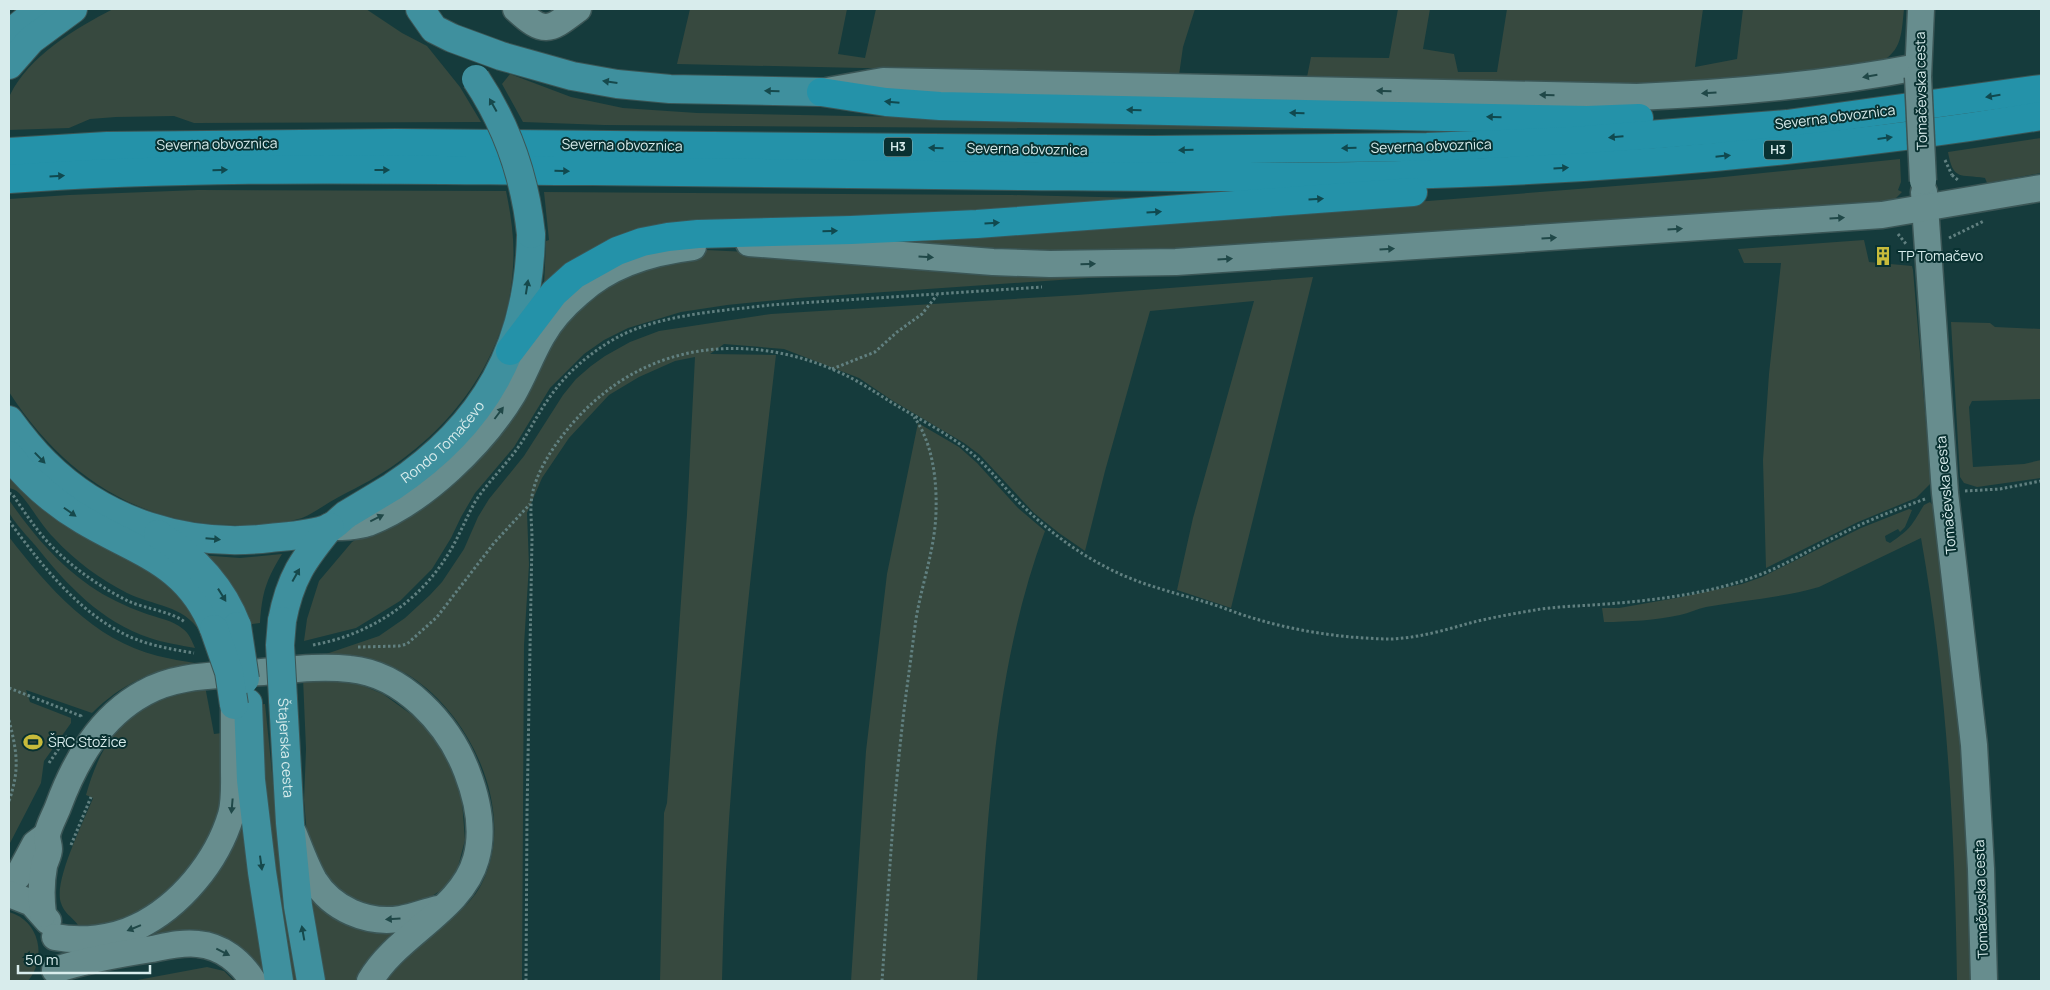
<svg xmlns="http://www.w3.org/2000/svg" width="2050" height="990" font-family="Manrope,sans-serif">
<rect width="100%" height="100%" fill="#153b3c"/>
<g fill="#37493f">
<path d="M113,9H366L402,33L427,46L460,87L481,122L194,123L174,116L116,117L90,119L69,128L9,130C9,120 6,103 10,95C29,56 76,28 113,9Z"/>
<polygon points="690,9 847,9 838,54 865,58 876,9 1195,9 1183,47 1179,75 677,64"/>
<path d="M1398,9H1430L1423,49L1454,54L1458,72H1497L1507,9H1703L1695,67L1737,59L1743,9H1904C1901,38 1902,53 1873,66L1642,87L1306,82L1311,57L1389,58Z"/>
<polygon points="510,74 571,97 623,108 697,113 1356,126 1353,129 1264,130 604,125 523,122 502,84"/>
<path d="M2041,138V173L1987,183L1985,178C1960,174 1953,181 1948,152Z"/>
<polygon points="1900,159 1901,182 1898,190 1902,192 1892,202 1281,246 1022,254 870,239 1428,201 1704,179"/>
<path d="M198,190L506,191C511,215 515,242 513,267C508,365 440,445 356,488C344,494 332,500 322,507C315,511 310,515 302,518C283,524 260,525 241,525C139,527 63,475 9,392V199L69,195Z"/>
<polygon points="544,192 1012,195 1183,199 703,226 544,286 546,241 549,240"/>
<polygon points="1864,240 1869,262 1912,266 1913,270 1931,483 1916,498 1858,522 1766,568 1763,460 1769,374 1781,263 1744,263 1738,249"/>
<polygon points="706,250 1176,272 798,298 727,305 681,312 628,328 604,340 584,354 550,388 514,447 475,493 461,517 451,538 432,569 400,601 356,628 304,641 307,619 319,581 352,542 423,497 547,338 611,279 655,262"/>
<path d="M1313,277L1231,608L1177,590L1193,518L1254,301L1150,311L1105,471L1085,551L1059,533L1034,513L980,455L964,443L893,401L859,378L784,349L724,344L710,354L776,355C752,564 726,771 722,981H660L664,813L667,803L687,514L695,357L675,361L639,377L609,395L569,438L542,478L527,513L529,565L524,645L522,981H384C394,967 407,954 420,942C442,924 467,911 481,885C519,814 470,709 403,672C379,659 354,656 326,654L379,636L405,618L430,595L442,582L464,549L478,517L489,499L524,456L563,395L576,379L591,366L605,356L630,342L659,331L771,314L1077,295Z"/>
<polygon points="1951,322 1990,323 1995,327 2041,329 2041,399 1972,401 1969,407 1973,467 2024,464 2041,460 2041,478 1977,487 1964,483 1960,477"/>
<path d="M918,423L959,447L977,463L1018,508L1045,531C992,672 987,832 977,981H851L866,751L887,574Z"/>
<path d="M9,464L174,586L204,630L200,632C184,605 153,606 127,593C100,579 75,561 54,538C40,524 32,507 19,493C16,490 13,489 9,488Z"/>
<path d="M9,500C32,533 56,562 90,586C106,597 125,606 144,613C157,618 173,620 183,629C189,633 192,641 195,648C180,645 164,643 150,638C101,622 66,584 35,545C28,537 12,520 9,512C8,509 9,503 9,500Z"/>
<path d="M1930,502L1936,509L1964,773L1968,839L1972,981H1957C1955,833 1947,684 1921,538L1819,587C1781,598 1744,600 1706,607C1697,609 1689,613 1680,615C1656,620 1629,622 1604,622L1602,608H1619L1676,598L1742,584L1762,577L1861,528L1909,509L1912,510L1905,527L1900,532L1898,529L1885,536L1886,541L1890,543C1912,528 1911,526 1924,505Z"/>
<path d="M9,537C48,587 93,640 158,656C170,659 183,661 195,663C155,668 120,685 92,713L26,690L30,702L71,718V723L44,761L41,783L9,845Z"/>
<path d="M282,554C266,580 262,593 260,623L245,625L199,555L240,558Z"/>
<polygon points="303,678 352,681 383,694 419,720 442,748 452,769 462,801 465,840 458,867 452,878 443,889 416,906 374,911 333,892 308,847 304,800 306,749"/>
<path d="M205,686L214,734L222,733L221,706L229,750L216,837L152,911L82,934C77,917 66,918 61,903C53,882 84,821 93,798L86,795C99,749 118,717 164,698C177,692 192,690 205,686Z"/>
<polygon points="265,704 276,812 301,981 289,981 252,705"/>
<polygon points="240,803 266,973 259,976 252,966 144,941 142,932"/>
<polygon points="305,885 407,925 362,981 320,981"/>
<path d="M9,912C40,921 47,958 28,981H9Z"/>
<polygon points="207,967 224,971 234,981 132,981"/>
</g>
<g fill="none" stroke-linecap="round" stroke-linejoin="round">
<g stroke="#3b5656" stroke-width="29">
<g id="minor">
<path d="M516,9C545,36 550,30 578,9"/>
<polyline points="1918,77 1921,9"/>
<path d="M827,91L883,81L1637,97C1732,93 1825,85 1918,67"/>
<polyline points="1924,192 1945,493 1974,745 1981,869 1984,981"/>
<polyline points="749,243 993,262 1050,264 1176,262 1882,215 2041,188"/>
<path d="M330,527C343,527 356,527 368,523C423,502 483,444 513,394C524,375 531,355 542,336C551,320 565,305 579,293C610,264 651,252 693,247"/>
<path d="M294,834C300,849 306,866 314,880C332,909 367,924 400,919C413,917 425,912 437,909"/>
<polyline points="9,885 18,876 35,844 47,835"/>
<polyline points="9,894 32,903 48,921"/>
<path d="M43,914C41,898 41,882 44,866C45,861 49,855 49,849C49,845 47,840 47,836C48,827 55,815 58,807C75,761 100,717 144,693C175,675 213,676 248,673C281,671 316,665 350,669C403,674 449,724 467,772C477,798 484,831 476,859C462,910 396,935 370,981"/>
<path d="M55,937C81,942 113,939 137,927C180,906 217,862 231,815C235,801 234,784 234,770C234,748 234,726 234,705"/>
<path d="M55,970C86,960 119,954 152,949C167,946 183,942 198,944C222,946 241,962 253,981"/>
</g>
</g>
<g stroke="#3b5656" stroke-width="30">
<g id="major">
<polyline points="420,9 434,29 452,38 501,56 572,76 617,84 670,89 821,92"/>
<polyline points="9,34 40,9"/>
<polyline points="9,65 31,40 73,9"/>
<path id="s1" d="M9,420C20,435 32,450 45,463C104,522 188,548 270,538C289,536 311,535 329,528C336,525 341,518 347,514C362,505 377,496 392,487C485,425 529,346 531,234"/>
<path d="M9,455C29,481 56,504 83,520C138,553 188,562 214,629"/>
<path d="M158,534C194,557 222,586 237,626"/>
<path d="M282,621C290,578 303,560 330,527"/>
<path id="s2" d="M283,699L290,823L298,906L311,981"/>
<polyline points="248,703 251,780 262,872 279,981"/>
</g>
</g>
<g stroke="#3b5656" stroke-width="30">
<g id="highway">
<polyline points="821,92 886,102 940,106 1587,120 1639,118"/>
<polyline points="9,152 107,146 395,143 1152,150 1427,147 1573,141 1787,124 2041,89"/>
<path d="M9,179C203,165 397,170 592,171C735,173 878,174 1021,176C1168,177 1315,179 1461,173C1655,166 1850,147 2041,116"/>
<polyline points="510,351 554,293 574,275 617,251 642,242 668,237 698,234 851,230 977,224 1413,192"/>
</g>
</g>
<g stroke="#618080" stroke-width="3" stroke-dasharray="2.5 2.5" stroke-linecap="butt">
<polyline points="1952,175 1959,181"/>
<polyline points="1898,234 1906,244"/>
<polyline points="1949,238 1984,221"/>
<polyline points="832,369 875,352 897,332 922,314 937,295"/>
<polyline points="1965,491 2000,489 2041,481"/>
<path d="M9,493L13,495C23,510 33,525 45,539C67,564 98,586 128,601C146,609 170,611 185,622"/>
<path d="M9,521C40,563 76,610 124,634C146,645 170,649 194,653"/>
<path d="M313,645C368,635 417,604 447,556C458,539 465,520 475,502C487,483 504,467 517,449C528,434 536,417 547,401C565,374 588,354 616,338C660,314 722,311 770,305L1042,287"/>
<polyline points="358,647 399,646 407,644 437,617 494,543 530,504"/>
<polyline points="9,688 81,716 80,718"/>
<path d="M9,720C17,752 20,769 9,801"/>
<polyline points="49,763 68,735"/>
<polyline points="71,845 91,797"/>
<path d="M526,981L527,813L532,539C532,523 529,507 533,491C541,457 576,415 603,394C675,335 773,337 853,379C870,388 885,399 901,408C926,423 954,437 976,457C994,473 1008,493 1026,509C1049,531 1075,551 1104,566C1135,583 1168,591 1202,601C1220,606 1238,614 1256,619C1286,628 1319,634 1351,637C1364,638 1378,639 1391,639C1418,638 1445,630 1470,623C1493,617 1518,613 1541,609C1563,606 1584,606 1606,604C1658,600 1715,593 1764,573C1791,562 1816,546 1843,533C1869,520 1897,509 1925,499"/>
<path d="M882,981C889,883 894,784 907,687C910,665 913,642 916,619C922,583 935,549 936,512C937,481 933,443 914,417"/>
</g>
<use href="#minor" stroke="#678d8e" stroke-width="26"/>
<use href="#major" stroke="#3f909e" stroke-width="28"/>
<use href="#highway" stroke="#2492a9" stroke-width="28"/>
<g stroke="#3b5656" stroke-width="29" stroke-linecap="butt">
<polyline id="minor-bridge" points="1918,77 1923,181"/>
</g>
<g stroke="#3b5656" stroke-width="30" stroke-linecap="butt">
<g id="major-bridge">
<path d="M476,79C508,127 525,177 531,234"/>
<polyline points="282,621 280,645 283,699"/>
<polyline points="237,626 245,679"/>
<polyline points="214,629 229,672 234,705"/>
</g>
</g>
<polyline stroke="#618080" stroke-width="3" stroke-dasharray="2.5 2.5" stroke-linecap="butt" points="1945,160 1952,175"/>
<use href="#minor-bridge" stroke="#678d8e" stroke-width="26"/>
<use href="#major-bridge" stroke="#3f909e" stroke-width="28"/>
</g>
<defs><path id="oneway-solid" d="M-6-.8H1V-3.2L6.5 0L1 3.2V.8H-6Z" transform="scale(1.25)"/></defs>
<g fill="#204848">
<use href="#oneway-solid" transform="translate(1870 76) rotate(170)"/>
<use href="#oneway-solid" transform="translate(1384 91) rotate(-179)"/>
<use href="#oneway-solid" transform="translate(1709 93) rotate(176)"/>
<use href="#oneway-solid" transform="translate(1547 95) rotate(-179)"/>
<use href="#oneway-solid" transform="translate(1837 218) rotate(-4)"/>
<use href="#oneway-solid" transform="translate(1675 229) rotate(-4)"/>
<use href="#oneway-solid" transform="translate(1549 238) rotate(-4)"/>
<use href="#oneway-solid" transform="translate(1387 249) rotate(-4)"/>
<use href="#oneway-solid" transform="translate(926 257) rotate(4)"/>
<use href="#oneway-solid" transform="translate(1225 259) rotate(-4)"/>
<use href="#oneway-solid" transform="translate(1088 264) rotate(-1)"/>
<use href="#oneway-solid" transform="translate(499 413) rotate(-53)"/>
<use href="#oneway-solid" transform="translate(377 518) rotate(-26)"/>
<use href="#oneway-solid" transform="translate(232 806) rotate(95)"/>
<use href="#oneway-solid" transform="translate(393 919) rotate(176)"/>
<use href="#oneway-solid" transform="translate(134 928) rotate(158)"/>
<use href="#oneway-solid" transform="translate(223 952) rotate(27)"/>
</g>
<g fill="#16494c">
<use href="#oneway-solid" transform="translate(610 82) rotate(-172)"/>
<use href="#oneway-solid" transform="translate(772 91) rotate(-179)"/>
<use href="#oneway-solid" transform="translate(493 105) rotate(-119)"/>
<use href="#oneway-solid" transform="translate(527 287) rotate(-81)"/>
<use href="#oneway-solid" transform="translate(40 458) rotate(46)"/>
<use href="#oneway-solid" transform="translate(70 512) rotate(35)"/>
<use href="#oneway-solid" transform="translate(213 539) rotate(5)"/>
<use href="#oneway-solid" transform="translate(296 575) rotate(-61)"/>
<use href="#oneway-solid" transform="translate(222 595) rotate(58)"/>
<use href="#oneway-solid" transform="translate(261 863) rotate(82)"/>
<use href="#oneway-solid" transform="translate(303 933) rotate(-100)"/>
</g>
<g fill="#10494f">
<use href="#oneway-solid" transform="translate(1993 96) rotate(171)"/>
<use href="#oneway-solid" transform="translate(892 102) rotate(-175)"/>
<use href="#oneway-solid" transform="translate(1134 110) rotate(-179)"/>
<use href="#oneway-solid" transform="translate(1297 113) rotate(-179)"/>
<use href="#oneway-solid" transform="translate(1494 117) rotate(-178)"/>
<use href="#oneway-solid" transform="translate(1616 137) rotate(175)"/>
<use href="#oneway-solid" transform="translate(1885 138) rotate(-7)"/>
<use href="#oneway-solid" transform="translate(936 148) rotate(-179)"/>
<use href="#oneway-solid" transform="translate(1349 148) rotate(179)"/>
<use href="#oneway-solid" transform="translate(1186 150) rotate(179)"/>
<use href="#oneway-solid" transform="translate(1723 156) rotate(-6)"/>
<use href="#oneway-solid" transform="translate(1561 168) rotate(-3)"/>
<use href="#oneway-solid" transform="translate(220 170) rotate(-1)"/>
<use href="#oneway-solid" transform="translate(382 170)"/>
<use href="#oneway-solid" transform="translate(562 171) rotate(1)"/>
<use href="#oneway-solid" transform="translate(57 176) rotate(-3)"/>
<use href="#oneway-solid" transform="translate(1316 199) rotate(-4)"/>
<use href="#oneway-solid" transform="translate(1154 212) rotate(-4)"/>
<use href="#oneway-solid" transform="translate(992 223) rotate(-4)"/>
<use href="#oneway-solid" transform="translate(830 231) rotate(-1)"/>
</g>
<defs>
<g id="building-bare" transform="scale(1.5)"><path d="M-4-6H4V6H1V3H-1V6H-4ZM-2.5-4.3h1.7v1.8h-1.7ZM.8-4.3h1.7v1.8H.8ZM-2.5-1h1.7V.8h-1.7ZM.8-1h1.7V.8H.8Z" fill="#c8bb3b" stroke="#093131" stroke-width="2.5" paint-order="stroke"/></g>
<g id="stadium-bare" transform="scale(1.5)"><path d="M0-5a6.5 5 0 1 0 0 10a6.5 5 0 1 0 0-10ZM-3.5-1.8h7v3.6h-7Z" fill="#c8bb3b" stroke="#093131" stroke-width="2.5" paint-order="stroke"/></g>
</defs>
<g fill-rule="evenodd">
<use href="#building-bare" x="1883" y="256"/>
<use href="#stadium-bare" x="33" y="742"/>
</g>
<g text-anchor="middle" stroke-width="4" stroke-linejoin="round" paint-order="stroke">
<g fill="#093131" stroke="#9ab4b4" stroke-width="1">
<rect x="884" y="137.5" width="28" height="19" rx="4"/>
<rect x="1764" y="140.5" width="28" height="19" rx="4"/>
</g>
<g font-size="12" font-weight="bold" fill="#d8ecec">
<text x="898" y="151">H3</text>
<text x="1778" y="154">H3</text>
</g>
<g font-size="14" fill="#d8ecec" stroke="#093131">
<text transform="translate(1921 91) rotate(-91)" y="5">Tomačevska cesta</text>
<text transform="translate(1835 117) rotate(-7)" y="5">Severna obvoznica</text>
<text transform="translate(217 144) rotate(-1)" y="5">Severna obvoznica</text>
<text transform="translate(622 145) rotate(1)" y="5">Severna obvoznica</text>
<text transform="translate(1431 146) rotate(-2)" y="5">Severna obvoznica</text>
<text transform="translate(1027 149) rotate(1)" y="5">Severna obvoznica</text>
<text dy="5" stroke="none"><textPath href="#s1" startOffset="505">Rondo Tomačevo</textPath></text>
<text transform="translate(1946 495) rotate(-95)" y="5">Tomačevska cesta</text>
<text dy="5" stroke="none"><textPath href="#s2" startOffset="49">Štajerska cesta</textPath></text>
<text transform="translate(1981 899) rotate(-92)" y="5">Tomačevska cesta</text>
</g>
<g font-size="14" fill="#d8ecec" stroke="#093131" text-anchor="start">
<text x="1898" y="261">TP Tomačevo</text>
<text x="48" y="747">ŠRC Stožice</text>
</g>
</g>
<rect width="2050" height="990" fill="none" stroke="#d8ecec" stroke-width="20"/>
<path d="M18 965v8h132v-8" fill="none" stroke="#d8ecec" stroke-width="2.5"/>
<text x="25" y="965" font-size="15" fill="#d8ecec" stroke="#093131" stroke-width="4" paint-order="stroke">50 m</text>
</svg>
